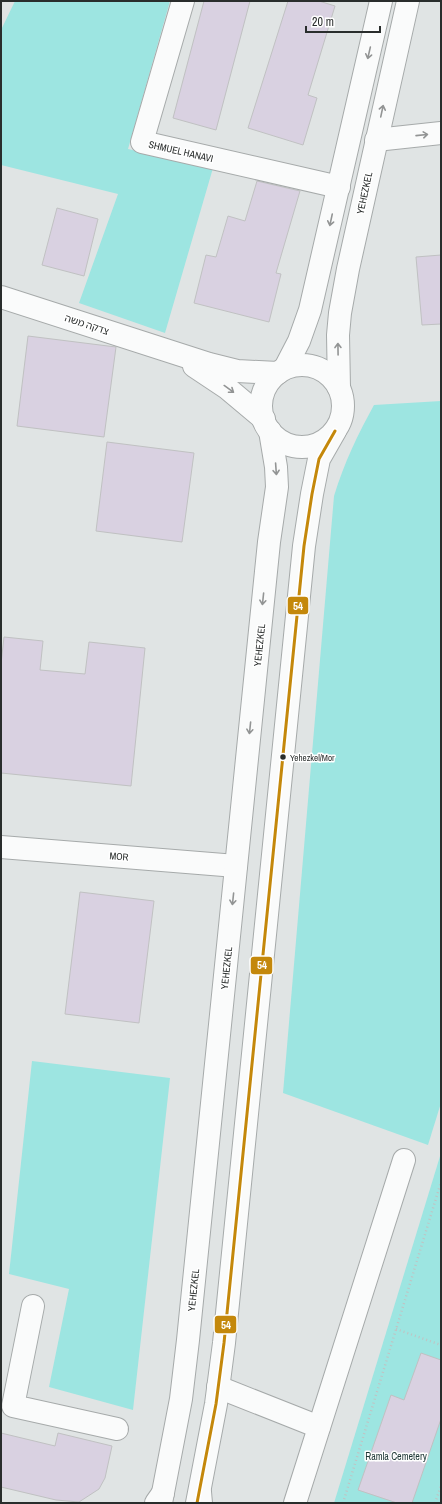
<svg xmlns="http://www.w3.org/2000/svg" width="442" height="1504" font-family="'Archivo Narrow','Noto Sans Hebrew',sans-serif">
<rect width="100%" height="100%" fill="#e0e4e4"/>
<g fill="#9de5e1">
<polygon points="15,1 170,1 128,149 213,168 165,333 79,303 118,194 1,165 1,30"/>
<path d="M441,401V1103L428,1145L283,1093L334,496C344,463 358,434 374,405Z"/>
<polygon points="32,1061 170,1078 133,1410 49,1387 69,1289 9,1274"/>
<polygon points="441,1153 441,1503 334,1503"/>
</g>
<g fill="#d9d1e1" stroke="#c0c1c2">
<polygon points="204,1 250,1 216,130 173,118"/>
<polygon points="288,1 319,1 335,6 308,95 317,98 303,145 248,128"/>
<polygon points="257,181 300,191 276,273 281,274 269,322 194,303 206,255 216,257 228,216 245,221"/>
<polygon points="57,208 98,219 84,276 42,265"/>
<polygon points="441,255 441,324 422,325 416,257"/>
<polygon points="28,336 116,347 104,437 17,426"/>
<polygon points="107,442 194,453 182,542 96,531"/>
<polygon points="4,637 43,641 40,670 85,674 89,642 145,648 131,786 1,773 1,664"/>
<polygon points="80,892 154,901 139,1023 65,1014"/>
<polygon points="421,1353 441,1360 441,1419 412,1503 397,1503 358,1490 391,1395 404,1400"/>
<polygon points="1,1433 55,1446 58,1433 112,1446 105,1478 99,1489 79,1502 56,1500 1,1487"/>
</g>
<g fill="none" stroke-linecap="round" stroke-linejoin="round">
<g stroke="#a6aaaa" stroke-width="24">
<g id="minor">
<polyline points="183,1 142,142 339,187"/>
<polyline points="376,140 441,133"/>
<polyline points="1,297 209,364 237,371 278,373"/>
<circle cx="302" cy="406" r="41"/>
<polyline points="194,366 227,388 264,419"/>
<polyline points="285,368 299,341 310,310 381,1"/>
<polyline points="339,388 338,335 340,313 348,269 408,1"/>
<polyline points="1,847 236,866"/>
<polyline points="33,1306 13,1406 117,1429"/>
<polyline points="218,1387 319,1427"/>
<polyline points="161,1503 181,1399 188,1340 269,542 277,487 276,467 270,431"/>
<polyline points="197,1503 216,1404 224,1343 304,546 312,494 319,459 335,431"/>
<polyline points="295,1503 404,1160"/>
</g>
</g>
<g stroke="#a6aaaa" stroke-width="24">
<g id="major">
<polyline points="200,1492 201,1503"/>
<polyline points="156,1503 163,1493"/>
</g>
</g>
<g stroke="#c1c2c2" stroke-width="2.5" stroke-dasharray="1 3" stroke-linecap="butt">
<polyline points="396,1329 441,1345"/>
<polyline points="343,1503 441,1182"/>
<polyline points="435,1503 441,1486"/>
</g>
<use href="#minor" stroke="#fafbfb" stroke-width="22"/>
<use href="#major" stroke="#fafbfb" stroke-width="22"/>
<g stroke="#fff" stroke-width="6">
<polyline id="bus-1" points="197,1503 216,1404 224,1343 304,546 312,494 319,459 335,431"/>
</g>
<use href="#bus-1" stroke="#c4880b" stroke-width="3"/>
</g>
<defs><path id="oneway-shaft" d="M-6 0H5M1.5-3L5.5 0L1.5 3" fill="none" stroke-width="1.6" stroke-linecap="round" stroke-linejoin="round"/></defs>
<g stroke="#929494">
<use href="#oneway-shaft" transform="translate(369 53) rotate(103)"/>
<use href="#oneway-shaft" transform="translate(382 111) rotate(-78)"/>
<use href="#oneway-shaft" transform="translate(422 135) rotate(-6)"/>
<use href="#oneway-shaft" transform="translate(331 220) rotate(102)"/>
<use href="#oneway-shaft" transform="translate(338 349) rotate(-91)"/>
<use href="#oneway-shaft" transform="translate(229 389) rotate(36)"/>
<use href="#oneway-shaft" transform="translate(276 469) rotate(86)"/>
<use href="#oneway-shaft" transform="translate(263 599) rotate(96)"/>
<use href="#oneway-shaft" transform="translate(250 728) rotate(96)"/>
<use href="#oneway-shaft" transform="translate(233 899) rotate(96)"/>
</g>
<circle fill="#292d2c" stroke="#fff" stroke-width="1.5" cx="283" cy="757" r="3.5"/>
<g text-anchor="middle" stroke-width="3" stroke-linejoin="round" paint-order="stroke">
<g font-size="9" fill="#292d2c" stroke="#fff" text-anchor="start">
<text x="290" y="761">Yehezkel/Mor</text>
</g>
<g font-size="10" fill="#292d2c" stroke="#fff">
<text transform="translate(181 151) rotate(13)" y="4">SHMUEL HANAVI</text>
<text transform="translate(364 193) rotate(-78)" y="4">YEHEZKEL</text>
<text transform="translate(87 324) rotate(18)" y="4">צדקה משה</text>
<text transform="translate(259 645) rotate(-84)" y="4">YEHEZKEL</text>
<text transform="translate(119 856) rotate(4)" y="4">MOR</text>
<text transform="translate(226 968) rotate(-84)" y="4">YEHEZKEL</text>
<text transform="translate(193 1290) rotate(-84)" y="4">YEHEZKEL</text>
</g>
<g font-size="10" fill="#1d3635" stroke="#fff">
<text x="396" y="1460">Ramla Cemetery</text>
</g>
</g>
<g stroke="#fff" stroke-width="1.5">
<rect x="287" y="596" width="22" height="19" rx="4" fill="#c4880b"/>
<rect x="250" y="956" width="23" height="19" rx="4" fill="#c4880b"/>
<rect x="214" y="1315" width="23" height="19" rx="4" fill="#c4880b"/>
</g>
<g font-size="11" text-anchor="middle" font-weight="bold" fill="#fff">
<text x="298" y="610">54</text>
<text x="262" y="969">54</text>
<text x="226" y="1329">54</text>
</g>
<rect width="442" height="1504" fill="none" stroke="#292d2c" stroke-width="4"/>
<path d="M306 26v6h74v-6" fill="none" stroke="#292d2c" stroke-width="2"/>
<text x="312" y="26" font-size="12" fill="#292d2c" stroke="#ffffff" stroke-width="3" paint-order="stroke">20 m</text>
</svg>
